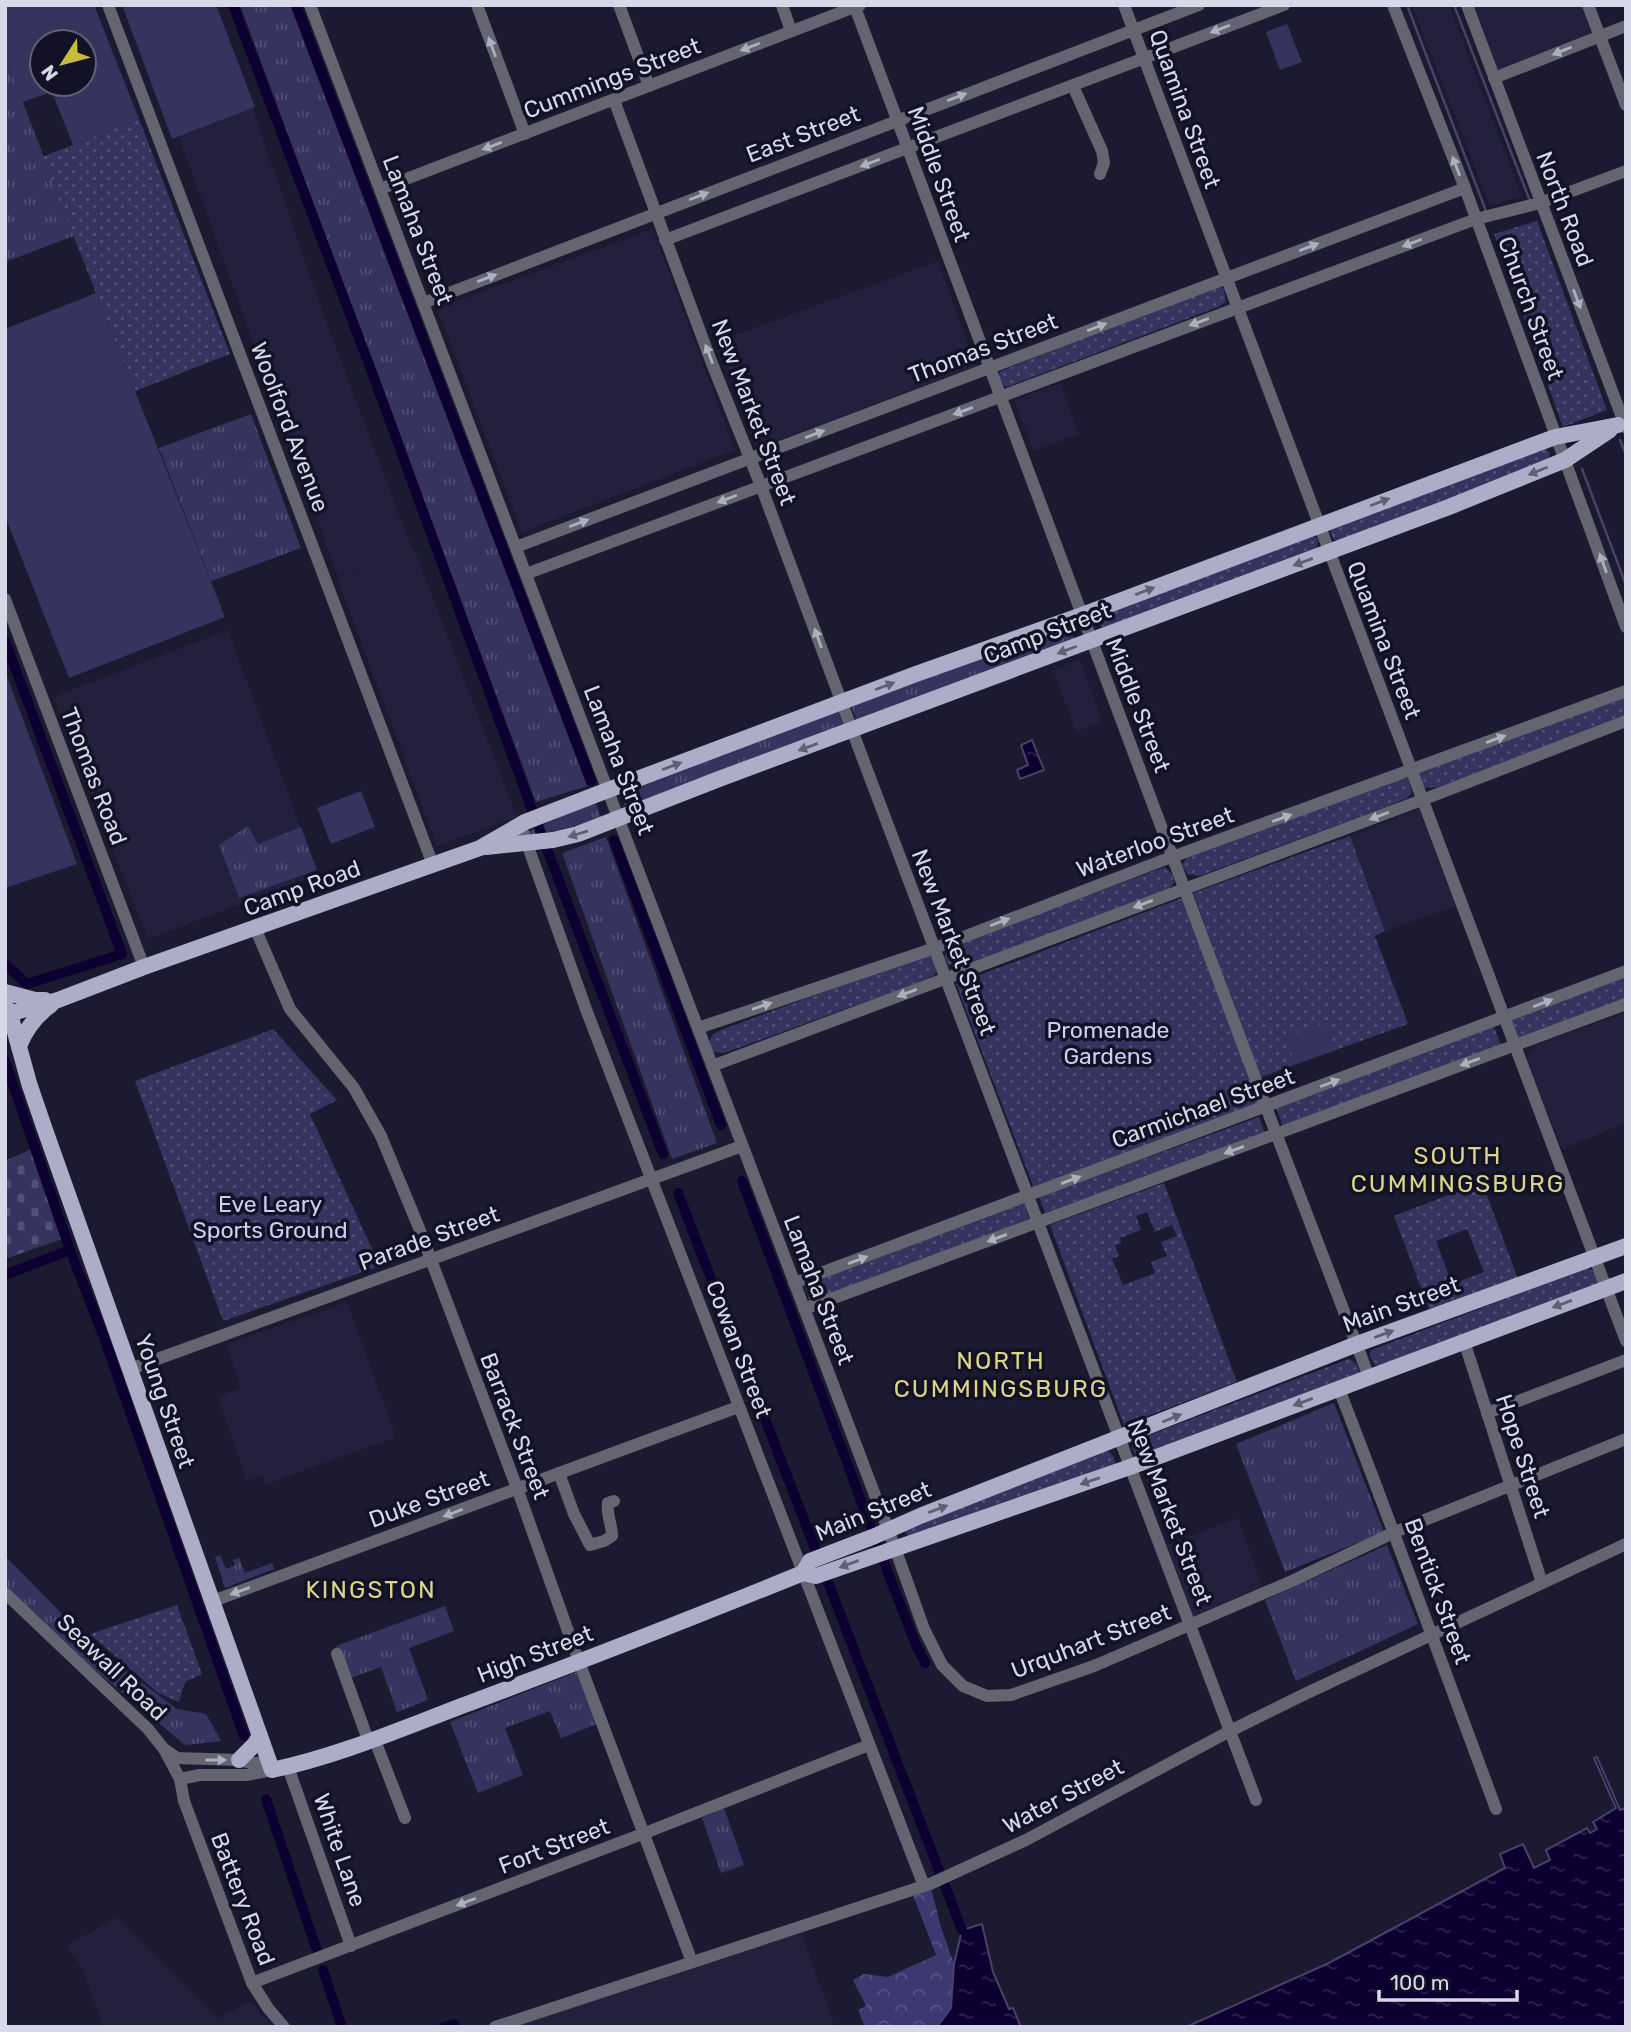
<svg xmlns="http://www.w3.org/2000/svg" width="1631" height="2032" font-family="Rubik,sans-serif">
<defs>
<pattern id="grass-tufts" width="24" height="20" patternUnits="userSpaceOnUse" patternTransform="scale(1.75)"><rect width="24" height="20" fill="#36335e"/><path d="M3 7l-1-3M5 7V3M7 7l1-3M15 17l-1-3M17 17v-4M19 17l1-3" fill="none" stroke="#525075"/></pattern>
<pattern id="forest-crowns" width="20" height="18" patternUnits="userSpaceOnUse" patternTransform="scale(1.75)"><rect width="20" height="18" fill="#3c3870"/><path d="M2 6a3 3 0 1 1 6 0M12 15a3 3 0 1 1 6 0" fill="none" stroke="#575484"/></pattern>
<pattern id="cemetery-stones" width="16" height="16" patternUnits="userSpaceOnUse" patternTransform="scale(1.75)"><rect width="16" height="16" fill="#36335e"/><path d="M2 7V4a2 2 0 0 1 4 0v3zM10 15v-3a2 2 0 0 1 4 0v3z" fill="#525075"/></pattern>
<pattern id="park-dots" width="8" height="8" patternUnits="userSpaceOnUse" patternTransform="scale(1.75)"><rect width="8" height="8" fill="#36335e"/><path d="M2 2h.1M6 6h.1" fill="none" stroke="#525075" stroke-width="1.8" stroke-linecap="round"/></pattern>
<pattern id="water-ripples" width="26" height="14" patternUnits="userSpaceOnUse" patternTransform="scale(1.75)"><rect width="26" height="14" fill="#0c0030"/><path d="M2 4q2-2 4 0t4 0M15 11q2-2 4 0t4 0" fill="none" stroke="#2f244e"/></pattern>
</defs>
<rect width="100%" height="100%" fill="#1b1a31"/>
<g fill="#22203d">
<polygon points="1412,5 1449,5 1522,197 1490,206"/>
<polygon points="1472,5 1582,5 1593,35 1497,72"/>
<polygon points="252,107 320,305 412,549 414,549 517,817 437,846 337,578 368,566 338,576 179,137"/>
<polygon points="653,229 735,450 522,532 437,308"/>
<polygon points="938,261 976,366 757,448 716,342"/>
<polygon points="1060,383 1079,434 1033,451 1014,400"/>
<polygon points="228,630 318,875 148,939 53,697"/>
<polygon points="1080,660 1102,722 1076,731 1053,670"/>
<polygon points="1419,809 1456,906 1385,931 1350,836"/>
<polygon points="1626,1012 1626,1123 1562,1149 1526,1059 1534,1046"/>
<polygon points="347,1302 396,1437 266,1484 263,1475 247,1481 218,1397 241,1388 226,1344"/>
<polygon points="1238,1518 1262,1587 1193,1616 1167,1545"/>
<polygon points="117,1917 218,2018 251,2002 273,2027 104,2027 81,1966 67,1946"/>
<polygon points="801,1932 835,2027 508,2027"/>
</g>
<g fill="url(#grass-tufts)">
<polygon points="240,5 290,5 587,786 536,802"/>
<polygon points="5,55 74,236 5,262"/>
<polygon points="251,414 301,548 211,581 159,448"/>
<polygon points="1069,623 1075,641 858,724 850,704"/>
<polygon points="838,710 844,728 627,811 619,790"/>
<polygon points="595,801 602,820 506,842"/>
<polygon points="248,826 258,844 301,827 317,870 239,898 219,845"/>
<polygon points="606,837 717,1143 672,1159 562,853"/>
<polygon points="1334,1403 1384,1532 1285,1572 1236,1444"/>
<polygon points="1387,1545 1418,1624 1296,1681 1265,1600"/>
<polygon points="220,1555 226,1569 235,1565 233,1560 239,1558 245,1573 272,1563 274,1569 225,1588 215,1557"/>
<polygon points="5,1556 98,1650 177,1709 206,1714 221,1741 185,1745 60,1641 5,1588"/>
<polygon points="445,1606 454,1631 409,1648 428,1700 397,1712 381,1667 348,1679 336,1646"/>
<polygon points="576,1672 597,1724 561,1738 550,1711 505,1728 523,1775 478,1793 450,1722"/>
<polygon points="724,1808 744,1865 721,1873 702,1818"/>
</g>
<polygon fill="url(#forest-crowns)" points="930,1884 941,1927 954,1964 951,2009 937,2027 865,2027 858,2010 866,2006 853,1980 864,1974 888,1977 936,1955 911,1890"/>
<polygon fill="url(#cemetery-stones)" points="32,1149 62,1239 5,1259 5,1161"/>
<g fill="url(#park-dots)" fill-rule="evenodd">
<polygon points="139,119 230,354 135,391 42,157"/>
<polygon points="1537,221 1607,410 1563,427 1494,234"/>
<polygon points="1217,285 1224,289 1226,302 1218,307 1007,387 1002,385 998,375 1001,371"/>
<polygon points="1543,446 1550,453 1548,462 1341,540 1334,540 1331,534 1330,528"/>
<polygon points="1312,533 1318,539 1317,547 1314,551 1104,628 1095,622 1094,619"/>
<polygon points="1626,696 1626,716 1438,787 1421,788 1419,773"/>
<polygon points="1403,776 1408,778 1412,792 1407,798 1383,808 1199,876 1187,874 1182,865 1187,857"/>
<polygon points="1350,836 1385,931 1375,936 1408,1024 1261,1077 1193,893"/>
<polygon points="1165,867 1173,875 1174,883 1169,889 961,967 949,965 944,957 949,948 957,944"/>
<polygon points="1182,898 1260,1103 1034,1188 956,984"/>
<polygon points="929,953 934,956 938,970 933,976 909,986 724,1053 713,1052 708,1043 713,1034 721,1030"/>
<polygon points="1626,975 1626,1000 1517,1040 1509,1018"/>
<polygon points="1494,1026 1501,1046 1283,1127 1276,1107"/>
<polygon points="273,1029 337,1100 310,1114 380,1266 223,1321 135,1081"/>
<polygon points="1259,1117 1265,1133 1045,1213 1039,1197"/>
<path d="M1482,1182L1518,1279L1430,1312L1394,1216ZM1467,1229L1484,1272L1452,1284L1436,1241Z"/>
<path d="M1164,1183L1237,1382L1124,1425L1050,1225ZM1147,1212L1155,1232L1172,1225L1177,1236L1161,1242L1167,1256L1151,1262L1155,1273L1123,1285L1112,1259L1119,1256L1115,1245L1121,1243L1120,1238L1141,1230L1136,1216Z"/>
<polygon points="1024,1203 1029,1219 810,1302 804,1285"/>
<path d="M1587,1268C1593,1270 1598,1275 1598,1282L1594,1286L1380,1365H1375L1370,1357V1352L1374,1349Z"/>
<path d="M1349,1359C1355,1361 1359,1366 1359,1373L1142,1456H1136L1132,1448V1443L1136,1440Z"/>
<path d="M1105,1450C1111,1452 1115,1457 1115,1464L910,1539L904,1530Z"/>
<polygon points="177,1605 202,1674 185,1682 179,1702 158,1693 90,1634"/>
</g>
<g fill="#36335e" fill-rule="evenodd">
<path d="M5,5H94L139,119L73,145L52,92L23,102L5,55ZM84,42V84H42V42Z"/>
<polygon points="122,5 216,5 255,107 172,139"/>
<polygon points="1287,24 1302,62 1280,70 1266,32"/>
<polygon points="96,293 225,617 69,678 5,516 5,329"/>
<polygon points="5,671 77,864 5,888"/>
<polygon points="361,791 375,827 331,844 317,808"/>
<polygon points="1326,1023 1336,1050 1295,1064 1286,1037"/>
</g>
<g fill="url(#water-ripples)" stroke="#494167" stroke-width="2">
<polygon points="1032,740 1044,770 1020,779 1017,770 1028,765 1021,745"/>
<polygon points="1597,1757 1620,1810 1626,1808 1626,2027 1186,2027 1329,1963 1505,1868 1500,1854 1523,1844 1534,1868 1550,1860 1546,1850 1587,1828 1590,1833 1597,1829 1593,1822 1616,1808 1594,1758"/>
<polygon points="982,1924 993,1972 1009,2009 1013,2008 1021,2027 937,2027 951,2008 954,1964 962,1930"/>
</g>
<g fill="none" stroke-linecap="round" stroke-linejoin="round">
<g stroke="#494167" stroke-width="2.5">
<polyline points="1407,5 1486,211"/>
<polyline points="1454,5 1530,201"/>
<polyline points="1620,440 1626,455"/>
<polyline points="1582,469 1626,585"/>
</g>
<g stroke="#0c0030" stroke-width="10">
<polyline points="233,5 376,383 531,807 663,1154"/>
<polyline points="296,5 591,781"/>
<polyline points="5,641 122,954 27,984 5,964"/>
<polyline points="614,840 721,1125"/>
<polyline points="5,1061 70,1250"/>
<polyline points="742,1181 891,1581 916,1645 925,1663"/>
<polyline points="678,1193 962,1930"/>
<polyline points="5,1275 70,1250 104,1338 244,1736"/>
<polyline points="266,1799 317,1951"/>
<polyline points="323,1970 342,2027"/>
<polyline points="444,2027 454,2024 455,2026"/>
</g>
<g stroke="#646571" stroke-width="12">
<polyline points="108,5 433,865"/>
<polyline points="310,5 895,1548 924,1629 942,1665 963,1686 987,1696 1011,1695 1094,1666 1292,1581 1395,1532 1626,1439"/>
<polyline points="477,5 525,134"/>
<polyline points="619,5 649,86"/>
<polyline points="782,5 791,31"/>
<polyline points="1124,5 1626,1341"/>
<polyline points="1393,5 1465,188 1626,627"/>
<polyline points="1467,5 1626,428"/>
<polyline points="1588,5 1626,105"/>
<polyline points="855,7 1266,1107 1369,1377"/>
<polyline points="1494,78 1626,26"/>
<polyline points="1073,86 1102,151 1104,163 1100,174"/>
<polyline points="614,100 711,361 761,486 852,730 1256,1800"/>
<polyline points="380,189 860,5"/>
<polyline points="665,240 1284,5"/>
<polyline points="423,303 1199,5"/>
<polyline points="516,547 1465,188"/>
<polyline points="526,574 1476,219 1540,203 1626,171"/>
<polyline points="5,599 144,967"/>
<polyline points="520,824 587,1012 924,1886"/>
<polyline points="255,928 290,1009 354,1088 381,1136 419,1228 517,1488 579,1662 692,1962"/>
<polyline points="698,1028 935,948 1161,861 1626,691"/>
<polyline points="712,1066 1422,800 1626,721"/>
<polyline points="794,1283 1626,971"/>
<polyline points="804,1309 1626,1004"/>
<polyline points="1464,1341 1542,1583"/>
<polyline points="130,1369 742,1146"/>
<path d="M1339,1389C1393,1528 1444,1669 1496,1809"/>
<polyline points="1487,1413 1626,1360"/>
<path d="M559,1473L574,1514L590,1545L604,1541L612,1536C612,1524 606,1514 608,1503L614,1501"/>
<polyline points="5,1593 148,1729 164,1749 180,1779 184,1801 252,1983 268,2008 284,2027"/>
<polyline points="213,1601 738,1407"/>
<polyline points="337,1654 368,1740"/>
<polyline points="374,1738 405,1818"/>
<polyline points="164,1749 177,1758 239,1760 251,1763 270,1763"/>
<polyline points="288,1767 351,1946"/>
<polyline points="180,1779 200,1775 247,1775 272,1770"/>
<polyline points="252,1983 645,1833 869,1745"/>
<polyline points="495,2027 930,1884 1026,1840 1230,1731 1307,1693 1626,1544"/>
</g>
<g stroke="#adadc7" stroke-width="16">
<polyline points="486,847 553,840 578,834 719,779 1449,507 1565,460 1610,430"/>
<polyline points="5,992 35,1000 45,1000"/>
<path d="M6,1006L10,1014L29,1083L44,1127L272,1770C339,1756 403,1728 467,1704C580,1662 692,1618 803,1573"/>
<polyline points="5,1015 58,1000 144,967 480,848 525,822 608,790 916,674 1082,615 1555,437 1618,425"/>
<path d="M19,1046C26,1029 35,1016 51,1005"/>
<polyline points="803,1573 810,1561 875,1536 920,1516 1357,1344 1626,1246"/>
<polyline points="803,1573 816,1576 1130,1467 1626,1281"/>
<polyline points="239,1760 254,1745 260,1736"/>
</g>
</g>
<defs><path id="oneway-solid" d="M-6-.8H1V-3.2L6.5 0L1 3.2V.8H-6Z" transform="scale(1.75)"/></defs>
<g fill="#afb0be">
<use href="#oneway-solid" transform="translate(1220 29) rotate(159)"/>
<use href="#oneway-solid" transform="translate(492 47) rotate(-110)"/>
<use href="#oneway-solid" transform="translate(750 47) rotate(159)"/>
<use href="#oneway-solid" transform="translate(1562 51) rotate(158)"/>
<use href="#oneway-solid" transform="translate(957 97) rotate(-21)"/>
<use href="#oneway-solid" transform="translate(492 146) rotate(159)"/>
<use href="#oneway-solid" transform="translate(870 163) rotate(159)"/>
<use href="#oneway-solid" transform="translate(1456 166) rotate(-111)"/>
<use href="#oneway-solid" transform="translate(699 196) rotate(-21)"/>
<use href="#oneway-solid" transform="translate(1412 243) rotate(159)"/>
<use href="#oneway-solid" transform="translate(1309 247) rotate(-21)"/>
<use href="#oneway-solid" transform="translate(487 278) rotate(-21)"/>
<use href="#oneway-solid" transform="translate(1577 299) rotate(69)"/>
<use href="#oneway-solid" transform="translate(1199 322) rotate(160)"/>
<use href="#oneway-solid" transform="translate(1097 327) rotate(-21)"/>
<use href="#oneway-solid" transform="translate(709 354) rotate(-111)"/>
<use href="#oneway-solid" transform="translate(963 411) rotate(160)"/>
<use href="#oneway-solid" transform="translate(815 434) rotate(-21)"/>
<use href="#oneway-solid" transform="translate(727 499) rotate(159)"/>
<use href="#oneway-solid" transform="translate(579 523) rotate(-21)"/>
<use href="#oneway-solid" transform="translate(1603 563) rotate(-110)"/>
<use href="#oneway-solid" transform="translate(818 638) rotate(-110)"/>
<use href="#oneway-solid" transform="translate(1496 739) rotate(-20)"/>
<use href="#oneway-solid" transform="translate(1379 816) rotate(159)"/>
<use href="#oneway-solid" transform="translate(1282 818) rotate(-20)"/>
<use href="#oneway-solid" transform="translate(1143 904) rotate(159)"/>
<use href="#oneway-solid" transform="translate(1000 922) rotate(-21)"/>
<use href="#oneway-solid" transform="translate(907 993) rotate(160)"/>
<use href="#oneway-solid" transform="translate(1543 1003) rotate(-21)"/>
<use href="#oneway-solid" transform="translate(762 1006) rotate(-19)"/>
<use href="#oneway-solid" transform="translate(1470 1062) rotate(160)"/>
<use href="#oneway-solid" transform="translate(1330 1083) rotate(-21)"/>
<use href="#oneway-solid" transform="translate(1234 1150) rotate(160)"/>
<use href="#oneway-solid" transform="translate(1071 1180) rotate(-20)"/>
<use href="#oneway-solid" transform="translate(997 1238) rotate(160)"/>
<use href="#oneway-solid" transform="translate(858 1260) rotate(-20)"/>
<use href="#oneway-solid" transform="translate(453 1513) rotate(159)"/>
<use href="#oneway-solid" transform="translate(240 1591) rotate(160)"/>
<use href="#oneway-solid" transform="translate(216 1760)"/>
<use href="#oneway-solid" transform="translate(466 1902) rotate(159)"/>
</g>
<g fill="#605f76">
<use href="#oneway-solid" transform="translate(1538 471) rotate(158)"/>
<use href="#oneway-solid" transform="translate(1380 502) rotate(-21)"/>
<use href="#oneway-solid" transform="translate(1303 562) rotate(160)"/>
<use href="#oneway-solid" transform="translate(1145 591) rotate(-21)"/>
<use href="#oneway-solid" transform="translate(1067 650) rotate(159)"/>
<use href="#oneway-solid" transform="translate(885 686) rotate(-21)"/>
<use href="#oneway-solid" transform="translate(808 747) rotate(160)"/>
<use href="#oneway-solid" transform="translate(672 766) rotate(-21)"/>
<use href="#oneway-solid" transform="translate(578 834) rotate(163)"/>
<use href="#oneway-solid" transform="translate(1562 1304) rotate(160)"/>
<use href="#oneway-solid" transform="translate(1384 1334) rotate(-20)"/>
<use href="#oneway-solid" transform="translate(1303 1402) rotate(160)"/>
<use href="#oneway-solid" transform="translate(1172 1418) rotate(-22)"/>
<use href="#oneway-solid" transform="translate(1090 1481) rotate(161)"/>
<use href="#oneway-solid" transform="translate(938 1509) rotate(-21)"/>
<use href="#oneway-solid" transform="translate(849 1564) rotate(160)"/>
</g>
<g text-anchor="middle" stroke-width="7" stroke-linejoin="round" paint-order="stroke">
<g font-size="23" fill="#d7d8e8" stroke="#121126">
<text transform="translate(612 78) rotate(-21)" y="8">Cummings Street</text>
<text transform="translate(1185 109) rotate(70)" y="8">Quamina Street</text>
<text transform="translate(803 134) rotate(-21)" y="8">East Street</text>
<text transform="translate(939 174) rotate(70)" y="8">Middle Street</text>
<text transform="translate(1565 209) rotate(69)" y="8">North Road</text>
<text transform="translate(418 230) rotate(69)" y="8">Lamaha Street</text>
<text transform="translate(1531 308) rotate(70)" y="8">Church Street</text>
<text transform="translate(983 348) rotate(-21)" y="8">Thomas Street</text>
<text transform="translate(754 412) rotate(69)" y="8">New Market Street</text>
<text transform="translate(290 427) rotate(69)" y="8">Woolford Avenue</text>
<text transform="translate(1047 633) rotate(-21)" y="8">Camp Street</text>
<text transform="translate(1384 640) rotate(69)" y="8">Quamina Street</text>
<text transform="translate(1138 705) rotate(69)" y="8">Middle Street</text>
<text transform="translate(619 760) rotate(69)" y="8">Lamaha Street</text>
<text transform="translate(94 776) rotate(69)" y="8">Thomas Road</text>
<text transform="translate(1155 842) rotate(-20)" y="8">Waterloo Street</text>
<text transform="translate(302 888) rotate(-20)" y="8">Camp Road</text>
<text transform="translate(954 942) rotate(69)" y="8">New Market Street</text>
<text transform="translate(1203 1108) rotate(-20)" y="8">Carmichael Street</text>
<text transform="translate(429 1238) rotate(-20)" y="8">Parade Street</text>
<text transform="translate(819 1290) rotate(69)" y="8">Lamaha Street</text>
<text transform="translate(1401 1304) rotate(-20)" y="8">Main Street</text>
<text transform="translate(739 1349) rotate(69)" y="8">Cowan Street</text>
<text transform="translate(165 1401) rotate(71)" y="8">Young Street</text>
<text transform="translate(515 1426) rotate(69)" y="8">Barrack Street</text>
<text transform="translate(1523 1456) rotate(72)" y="8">Hope Street</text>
<text transform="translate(429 1499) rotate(-20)" y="8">Duke Street</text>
<text transform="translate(873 1511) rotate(-22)" y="8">Main Street</text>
<text transform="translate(1170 1512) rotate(69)" y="8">New Market Street</text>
<text transform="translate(1438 1591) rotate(70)" y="8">Bentick Street</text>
<text transform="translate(1091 1641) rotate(-21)" y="8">Urquhart Street</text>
<text transform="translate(535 1654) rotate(-21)" y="8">High Street</text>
<text transform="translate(112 1667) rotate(44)" y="8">Seawall Road</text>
<text transform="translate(1063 1796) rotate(-28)" y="8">Water Street</text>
<text transform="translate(554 1846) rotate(-21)" y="8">Fort Street</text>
<text transform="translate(340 1850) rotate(71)" y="8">White Lane</text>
<text transform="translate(243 1899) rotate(69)" y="8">Battery Road</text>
</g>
<g font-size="23" fill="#cdcdf1" stroke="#121126">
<text x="1108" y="1038">Promenade<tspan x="1108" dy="26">Gardens</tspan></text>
<text x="270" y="1212">Eve Leary<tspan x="270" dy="26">Sports Ground</tspan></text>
</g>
<g font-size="24" letter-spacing="2" fill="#dbd586" stroke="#121126">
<text x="1458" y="1164">SOUTH<tspan x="1458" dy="28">CUMMINGSBURG</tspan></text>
<text x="1001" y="1369">NORTH<tspan x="1001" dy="28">CUMMINGSBURG</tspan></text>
<text x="371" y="1598">KINGSTON</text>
</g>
</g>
<rect width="1631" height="2032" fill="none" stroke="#d7d8e8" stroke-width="14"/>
<g transform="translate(63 63) rotate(234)"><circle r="33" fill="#121126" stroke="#616174" stroke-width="2"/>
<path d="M0-5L12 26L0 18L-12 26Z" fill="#c6bc3c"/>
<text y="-10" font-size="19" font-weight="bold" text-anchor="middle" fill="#d7d8e8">N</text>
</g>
<path d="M1379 1990v10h138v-10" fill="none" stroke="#d7d8e8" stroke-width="3.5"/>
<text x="1390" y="1990" font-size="21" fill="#d7d8e8" stroke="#121126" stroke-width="5" paint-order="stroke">100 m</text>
</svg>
